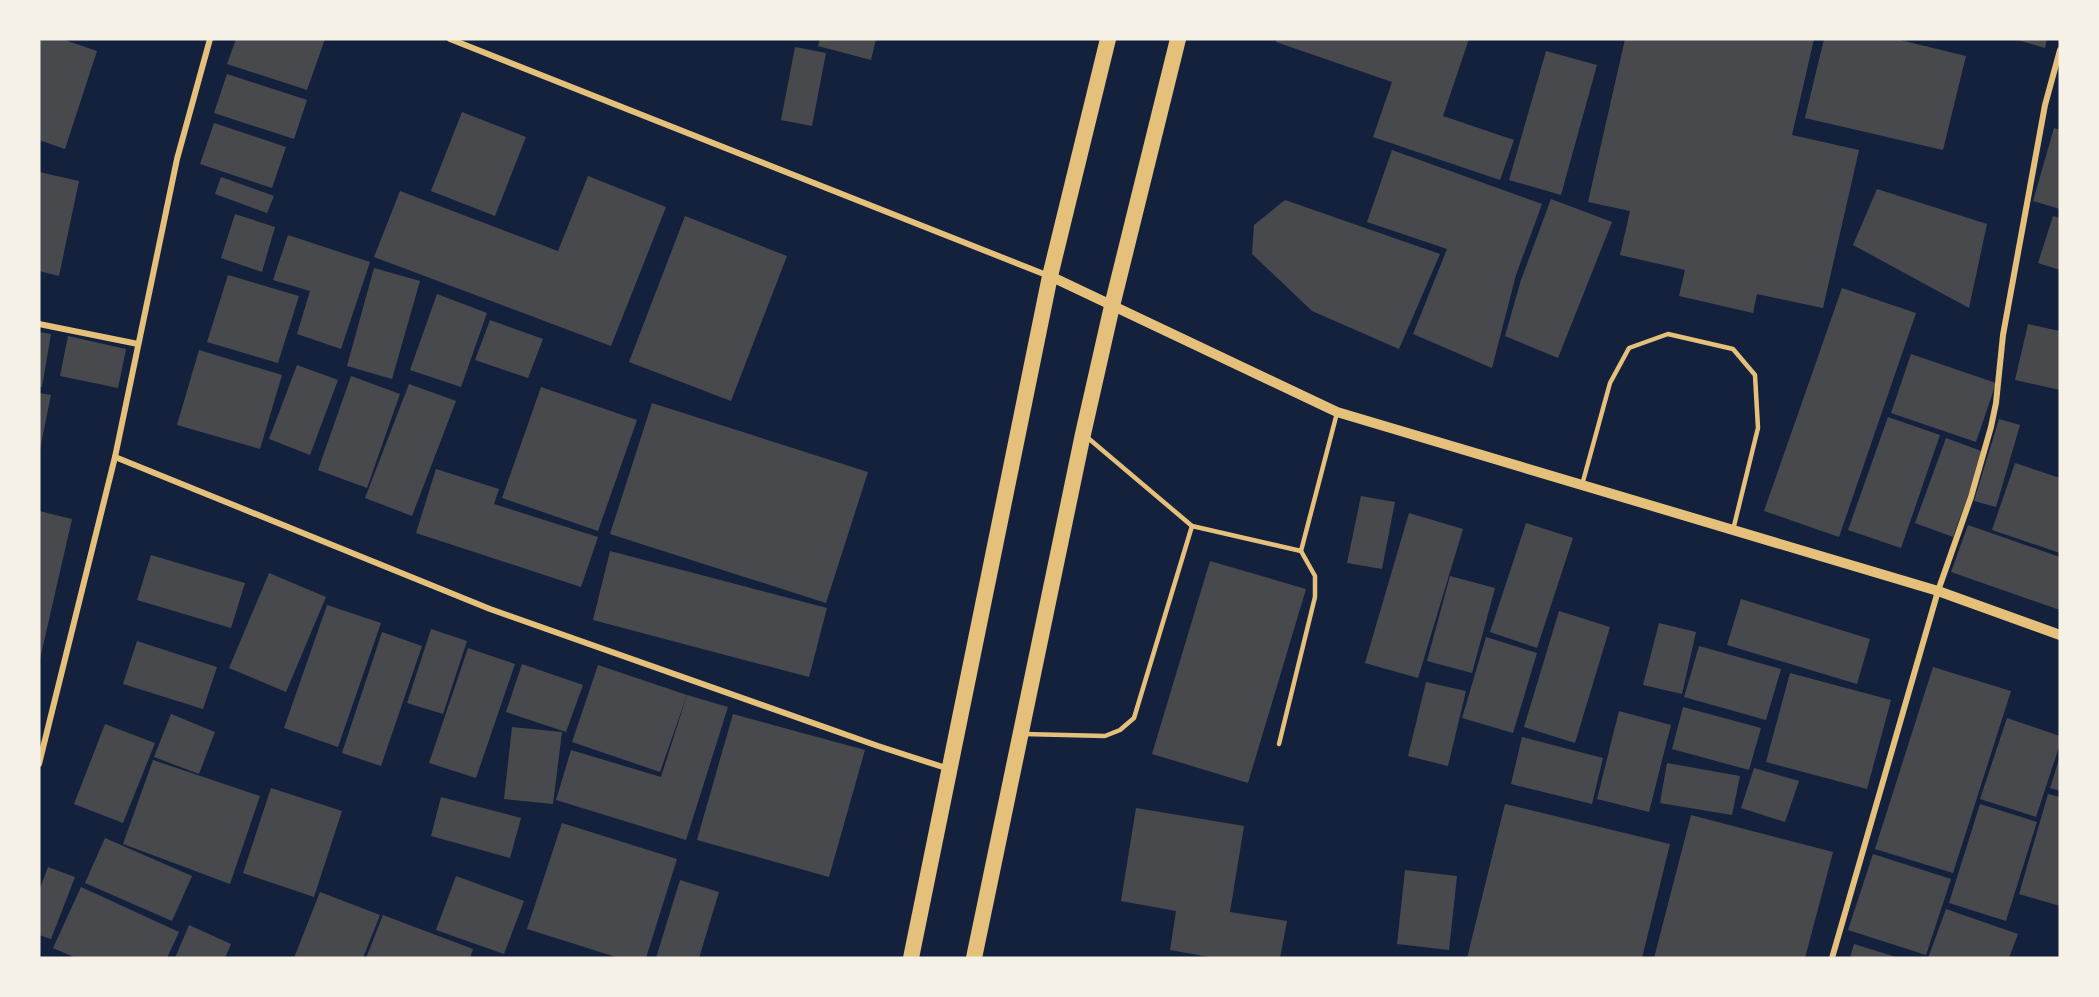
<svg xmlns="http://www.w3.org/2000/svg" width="2099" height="997" font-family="Signika,sans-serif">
<rect width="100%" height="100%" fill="#14213d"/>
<g fill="#48494c">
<polygon points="39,39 62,39 97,51 65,149 39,140"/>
<polygon points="236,39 325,39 307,90 227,64"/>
<polygon points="820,39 876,39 871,60 818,46"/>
<polygon points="1277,39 1469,39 1443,116 1514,140 1500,180 1373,137 1392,82 1276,42"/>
<polygon points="1625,39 1814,39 1792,135 1859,150 1823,308 1757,294 1753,313 1679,296 1685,270 1620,255 1630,211 1588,202"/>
<polygon points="1824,39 1896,39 1966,56 1943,150 1805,118"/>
<polygon points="2014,39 2047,39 2045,48"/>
<polygon points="795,47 826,53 812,126 781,120"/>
<polygon points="1546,51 1597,65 1561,195 1509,180"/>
<polygon points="227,74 307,100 294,139 214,113"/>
<polygon points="462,112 526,137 495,216 431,191"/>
<polygon points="214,123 286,147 272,188 200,164"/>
<polygon points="2054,128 2060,130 2060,209 2033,201"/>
<polygon points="1392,150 1542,204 1516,275 1492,368 1413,334 1447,249 1367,222"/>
<polygon points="39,172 79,181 59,276 39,271"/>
<polygon points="588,176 666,207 611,346 374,257 400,191 558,251"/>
<polygon points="221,177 274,196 267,213 215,194"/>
<polygon points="1877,189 1987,224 1969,308 1853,245"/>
<polygon points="1551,199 1612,222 1558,358 1505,336 1521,280"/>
<polygon points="1285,200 1440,254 1399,349 1312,311 1252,254 1254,225"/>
<polygon points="235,214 275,227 262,272 221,258"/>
<polygon points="685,216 787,256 731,401 629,362"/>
<polygon points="2053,216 2060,218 2060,270 2038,263"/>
<polygon points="288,235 370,262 341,349 297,334 310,291 273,280"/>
<polygon points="374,268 420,281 392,379 347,366"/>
<polygon points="228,275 299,296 278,363 207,342"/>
<polygon points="1842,288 1916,313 1839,537 1764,511"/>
<polygon points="437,294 487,313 461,387 410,370"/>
<polygon points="490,320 543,339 528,378 475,360"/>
<polygon points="2028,324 2060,331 2060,390 2015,380"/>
<polygon points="39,332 51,334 42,387 39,387"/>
<polygon points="68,336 126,349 118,388 60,376"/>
<polygon points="199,350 282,375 260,449 177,425"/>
<polygon points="1911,354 1996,383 1976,442 1891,413"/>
<polygon points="297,365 338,380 310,455 269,439"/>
<polygon points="351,376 400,394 367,488 318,470"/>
<polygon points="409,384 456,401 412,516 365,498"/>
<polygon points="541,387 637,420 598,531 502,498"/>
<polygon points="39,393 51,395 40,449 39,449"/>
<polygon points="652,403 868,472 826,603 610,534"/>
<polygon points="1888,417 1940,435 1901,548 1848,530"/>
<polygon points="1999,419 2020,425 1996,507 1974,501"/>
<polygon points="1946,438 1984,452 1953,537 1915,523"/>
<polygon points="2015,463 2060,478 2060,553 1992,530"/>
<polygon points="436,469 499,489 494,504 598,537 581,587 416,533"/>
<polygon points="1361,496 1395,502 1382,569 1347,563"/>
<polygon points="39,511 72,519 40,659 39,659"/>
<polygon points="1409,513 1463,529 1418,678 1365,663"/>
<polygon points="1526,523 1573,538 1537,648 1490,632"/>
<polygon points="1968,525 2060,557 2060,610 1951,572"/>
<polygon points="610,551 827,608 809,677 593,620"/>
<polygon points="151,555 245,583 231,628 137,600"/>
<polygon points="1210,561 1306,589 1248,783 1152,754"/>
<polygon points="269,573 326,597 286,692 229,668"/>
<polygon points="1450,576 1495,588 1472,673 1427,661"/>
<polygon points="1741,599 1870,639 1857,684 1727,645"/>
<polygon points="327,605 381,623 338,747 284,728"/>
<polygon points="1559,611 1610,627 1575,743 1524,727"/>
<polygon points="1659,623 1696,632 1682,694 1643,685"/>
<polygon points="431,629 467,641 443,714 407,703"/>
<polygon points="382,632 422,646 381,766 342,753"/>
<polygon points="1486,637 1537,653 1513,733 1462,718"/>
<polygon points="137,641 217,667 203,709 123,684"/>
<polygon points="1699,646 1781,669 1766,720 1684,697"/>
<polygon points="468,648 515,664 476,778 429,763"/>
<polygon points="522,664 583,685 566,732 506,712"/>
<polygon points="598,665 687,695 660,772 572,742"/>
<polygon points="1933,667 2011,691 1953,873 1875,849"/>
<polygon points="1790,673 1891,700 1867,789 1766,762"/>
<polygon points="1426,682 1466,691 1448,766 1408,756"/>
<polygon points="687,695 728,707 686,840 556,800 571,750 661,777"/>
<polygon points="1683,707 1761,728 1749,770 1672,749"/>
<polygon points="1619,711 1671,725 1649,812 1597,799"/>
<polygon points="171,714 215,732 199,774 154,757"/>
<polygon points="733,714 865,750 829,877 697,840"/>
<polygon points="2007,718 2060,736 2060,744 2036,817 1980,799"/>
<polygon points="105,724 155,743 123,823 74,804"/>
<polygon points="512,727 562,732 553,804 504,799"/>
<polygon points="1522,737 1603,758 1592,804 1511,784"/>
<polygon points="2060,756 2060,791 2050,788"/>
<polygon points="153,760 260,796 230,884 123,844"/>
<polygon points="1667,763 1740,776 1732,815 1660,803"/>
<polygon points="1754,768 1799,781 1785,822 1741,808"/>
<polygon points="271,788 342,811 314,897 243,873"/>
<polygon points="2048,794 2060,797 2060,906 2019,894"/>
<polygon points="441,797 521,818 510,858 431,836"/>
<polygon points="1505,804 1670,844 1642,958 1467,958"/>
<polygon points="1980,804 2037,822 2006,921 1949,903"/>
<polygon points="1136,808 1244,826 1230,912 1287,921 1280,958 1215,958 1170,950 1176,911 1121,901"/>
<polygon points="1691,815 1833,852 1805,958 1654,958"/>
<polygon points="562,823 677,859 646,958 619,958 527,929"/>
<polygon points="105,838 192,876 172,921 85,883"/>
<polygon points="1873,854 1951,879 1926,955 1848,930"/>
<polygon points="48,867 75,877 51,939 39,935 39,891"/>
<polygon points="1405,870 1457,876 1449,950 1397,944"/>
<polygon points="456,876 524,901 504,954 436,930"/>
<polygon points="680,880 719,892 699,958 656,958"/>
<polygon points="81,887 179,932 167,958 76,958 53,948"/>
<polygon points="320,892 380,915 363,958 294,958"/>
<polygon points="1946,909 2018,934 2009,958 1928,958"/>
<polygon points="383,915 473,949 470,958 366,958"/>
<polygon points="189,925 231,944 225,958 175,958"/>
<polygon points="1854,944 1896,957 1896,958 1850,958"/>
</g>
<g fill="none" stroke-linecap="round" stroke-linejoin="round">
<g stroke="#e5c07b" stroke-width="4.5">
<polyline points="1088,438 1192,526 1301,551 1337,413"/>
<polyline points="1582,485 1610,383 1629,348 1668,334 1733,349 1755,375 1758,428 1733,530"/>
<polyline points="1024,734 1105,736 1120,730 1134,718 1192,526"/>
<polyline points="1279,744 1315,597 1315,576 1301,551"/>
</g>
<g stroke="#e5c07b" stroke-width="6">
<polyline points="450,39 1049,276"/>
<polyline points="39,324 138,344"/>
<polyline points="115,457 490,609 878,746 949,769"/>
<polyline points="39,764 115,457 177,159 210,39"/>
<polyline points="1832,958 1938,591 1971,497 1991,427 1996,403 2003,335 2009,302 2045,105 2060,50"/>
</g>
<polyline stroke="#e5c07b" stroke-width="10" points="1050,276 1337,412 1938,591 2060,635"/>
<g stroke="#e5c07b" stroke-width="16">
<polyline points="911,958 1050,276 1108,39"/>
<polyline points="974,958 1083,434 1112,306 1178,39"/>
</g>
</g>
<rect width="2099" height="997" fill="none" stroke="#f6f1e7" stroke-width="81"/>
</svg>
